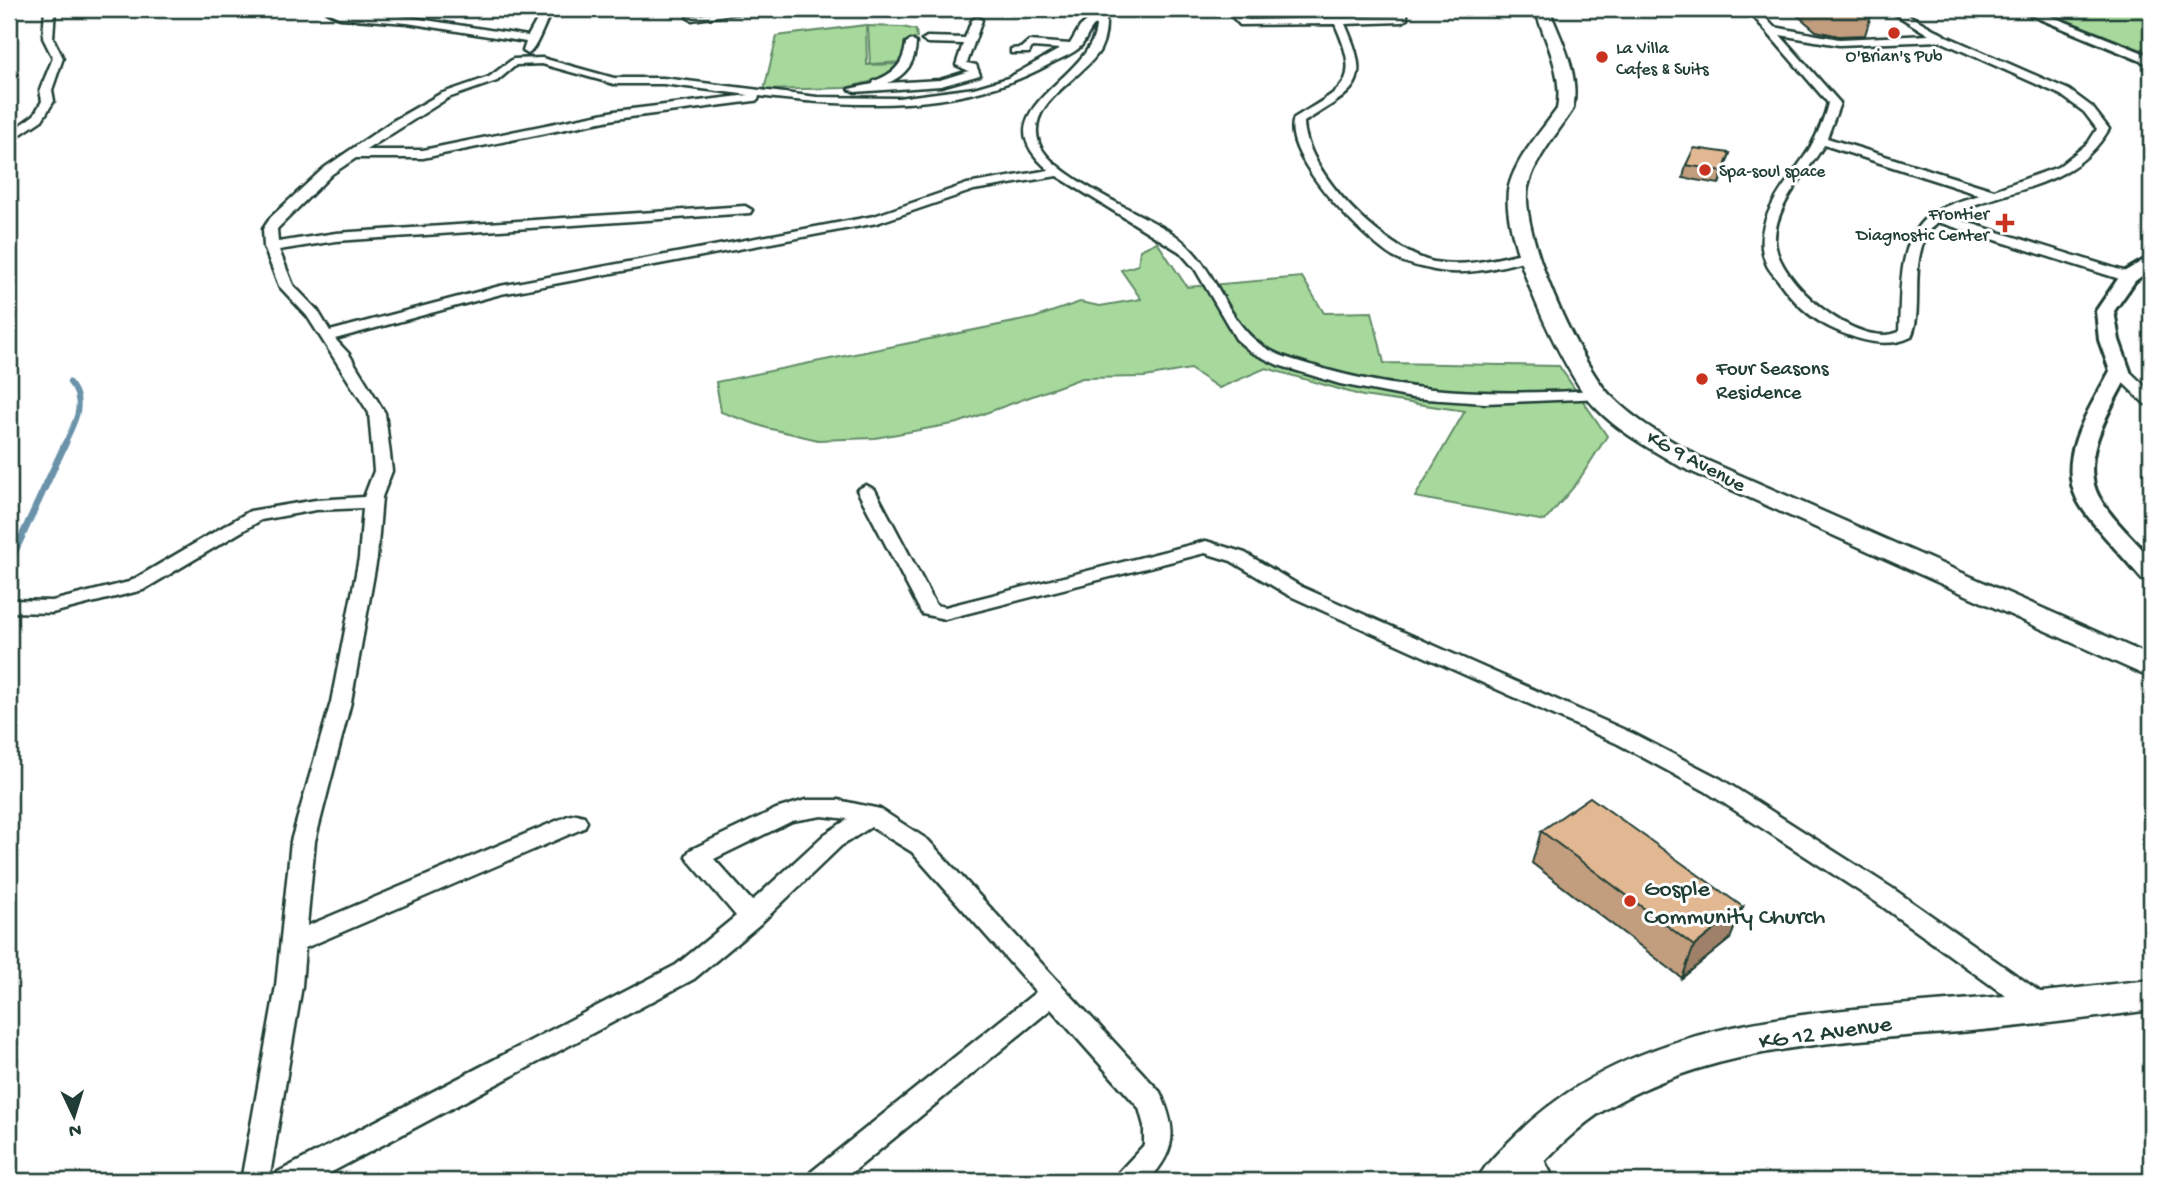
<svg xmlns="http://www.w3.org/2000/svg" width="2160" height="1190" font-family="'Gochi Hand',sans-serif">
<rect width="100%" height="100%" fill="#fff"/>
<filter id="ink" filterUnits="userSpaceOnUse"><feTurbulence type="fractalNoise" baseFrequency=".0143" numOctaves="2"/><feDisplacementMap in="SourceGraphic" scale="14" xChannelSelector="R" yChannelSelector="G"/><feConvolveMatrix kernelMatrix="1 2 1 2 8 2 1 2 1" color-interpolation-filters="sRGB"/></filter>
<g filter="url(#ink)">
<g fill="#a6d99b" stroke="#628b68" stroke-width="2">
<polygon points="2033,9 2151,9 2151,57 2056,21"/>
<polygon points="866,25 867,65 898,64 890,77 845,88 764,90 777,36"/>
<polygon points="868,26 903,27 916,30 917,38 906,42 903,62 870,64"/>
<polygon points="1157,242 1187,287 1302,277 1324,313 1372,312 1384,363 1559,366 1607,436 1577,483 1545,521 1415,497 1465,411 1363,396 1266,368 1219,388 1190,369 1145,377 1082,378 958,423 875,438 818,440 767,428 721,412 716,382 1034,318 1080,302 1100,306 1141,299 1121,270 1138,265 1140,250"/>
</g>
<g fill="none" stroke-linecap="round" stroke-linejoin="round">
<path stroke="#6b93aa" stroke-width="5" d="M65,443C75,422 87,402 69,382"/>
<polyline stroke="#6b93aa" stroke-width="7" points="9,564 66,442"/>
<g stroke="#1f3d34" stroke-width="5">
<g id="minor">
<polygon points="45,9 55,9 53,38 63,58 52,90 54,101 42,120 9,142 9,133 34,115 42,101 40,90 53,58 43,38"/>
<path d="M322,9L407,17L528,36L543,9H553C545,21 537,49 528,54L523,51L526,42L407,23L340,18Z"/>
<polygon points="736,9 765,9 692,20 687,17"/>
<path d="M1096,9H1106C1106,24 1107,36 1100,50C1083,79 1025,102 1039,143C1050,175 1139,212 1169,231C1217,262 1218,308 1256,341C1272,355 1295,360 1314,366C1407,395 1501,395 1597,390L1603,392V398L1485,403L1412,398L1340,384L1278,365L1251,352L1236,339L1195,269L1180,252L1057,176L974,190L877,223L501,294L335,339L349,354L385,413L392,471L382,497L377,558L351,702L315,841L307,926L568,816L576,814L584,816L587,822L584,828L305,948L302,986L269,1181H241L276,986L291,841L331,702L359,558L363,508L316,510L261,520L143,590L52,613L9,612V600L52,601L129,582L250,511L316,500L364,497L374,471L369,413L307,316L279,286L264,247L263,229L271,217L324,168L391,122L440,94L489,77L513,59L542,58L614,78H663L817,97L898,98L974,88L1008,78L1060,49L1032,47L1029,53H1011V49L1021,48L1029,41L1070,44L1080,27L1096,13ZM1096,24C1096,79 975,109 1049,170L967,184L874,216L500,286L330,331L318,311L293,285L279,250L336,241L750,213L752,210L745,206L336,233L278,242L277,229L332,174L356,158H423L615,119L754,101L758,100L759,96C856,108 960,113 1048,65C1058,59 1074,54 1081,46C1087,39 1088,31 1096,24ZM542,64L614,84H663L749,95L615,111L423,150H366L448,98L497,81L516,65Z"/>
<path d="M1225,9H1235L1243,19L1249,20L1398,16L1390,9H1401L1407,13V19L1402,22L1345,24C1373,86 1356,89 1304,122C1305,173 1386,252 1434,262C1466,268 1499,258 1530,251L1535,252V258C1503,266 1468,277 1434,270C1421,267 1405,264 1393,257C1363,238 1280,156 1294,118C1344,87 1362,85 1335,24L1240,25Z"/>
<path d="M1747,9H1757L1774,27L1839,39L1929,35L1887,9H1898L1946,36L2069,90L2092,107L2109,129C2072,191 2006,187 1947,216L2133,274V280H2123L1938,222C1904,250 1926,307 1911,337C1886,350 1854,339 1829,327C1809,317 1791,299 1778,280C1774,275 1768,269 1766,263C1748,221 1790,181 1810,148C1818,133 1824,119 1828,103ZM1780,35L1839,45L1940,41L2061,95L2084,112L2097,129L2088,143L2058,167L1994,190L1827,138L1840,103ZM1824,145L1980,195C1962,200 1941,206 1926,218C1897,243 1901,298 1899,332C1858,350 1777,282 1775,241C1774,205 1807,174 1824,145Z"/>
<path d="M977,17L982,20L967,63L976,65L980,75L941,86L855,92L849,89L873,84L874,81C894,74 904,64 906,43L911,40L916,43C915,63 906,75 888,83L940,80L969,71L956,65L963,44L927,43L922,40L927,37L965,38L972,20Z"/>
<polygon points="2120,366 2126,368 2151,392 2151,406 2145,404 2114,374 2112,371"/>
<polygon points="866,485 875,490 936,605 945,607 1206,541 1245,553 1302,587 1634,734 1721,779 1892,888 2053,1001 2057,1009 2053,1017 2044,1020 2035,1017 1876,902 1705,791 1618,744 1288,595 1231,561 1205,553 945,619 922,614 857,490"/>
<path d="M806,800H838L880,809L928,840L1160,1092C1177,1130 1177,1150 1148,1181H1115L1119,1172L1144,1145V1126L1139,1108L1051,1009L842,1181H807L811,1172L1036,992L912,852L871,827L841,846L760,924L694,979L315,1181H274L278,1172L676,965L736,916L690,862L686,856L690,850L776,809ZM822,816L848,819L825,834L752,901L714,859L792,821Z"/>
<polygon points="1526,1141 1536,1145 1555,1181 1526,1181 1512,1154 1516,1145"/>
</g>
</g>
<g stroke="#1f3d34" stroke-width="6">
<g id="tertiary">
<polygon points="2016,9 2033,9 2151,56 2151,65"/>
<path d="M2151,256V269L2135,281L2114,311L2119,340L2130,371C2113,405 2077,458 2099,497C2111,519 2135,540 2151,559V581L2142,579C2126,559 2086,519 2077,499C2056,456 2091,407 2110,371L2099,340L2096,311L2122,273Z"/>
</g>
</g>
<g stroke="#1f3d34" stroke-width="5">
<g id="secondary">
<path d="M1535,9H1549C1562,42 1580,73 1573,109C1558,133 1535,158 1528,187C1518,230 1580,365 1611,396C1636,422 1669,439 1699,457L2151,656V678L1681,467C1651,449 1618,432 1594,406C1562,371 1497,232 1509,186C1517,157 1540,133 1557,109C1564,73 1545,42 1535,9Z"/>
<path d="M2151,980V1010C2091,1018 2031,1026 1971,1031C1850,1041 1717,1044 1609,1107C1577,1126 1551,1154 1526,1181H1477C1486,1162 1503,1148 1518,1133C1637,1017 1816,1012 1972,999C2032,994 2091,986 2151,980Z"/>
</g>
</g>
<use href="#minor" fill="#fff" fill-rule="evenodd"/>
<use href="#tertiary" fill="#fff" fill-rule="evenodd"/>
<use href="#secondary" fill="#fff" fill-rule="evenodd"/>
</g>
<g fill="#c29e7e" stroke="#1f3d34" stroke-width="2">
<polygon points="1790,9 1873,9 1865,35 1839,36 1816,31"/>
<polygon points="1686,165 1726,166 1719,184 1683,178"/>
<polygon points="1541,831 1730,939 1682,978 1532,863"/>
</g>
<g fill="#9e8167" stroke="#1f3d34" stroke-width="2">
<polygon points="1730,153 1726,166 1719,184 1723,171"/>
<polygon points="1743,907 1730,939 1682,978 1694,946"/>
</g>
<g fill="#e2b893" stroke="#1f3d34" stroke-width="2">
<polygon points="1694,148 1730,153 1723,171 1686,165"/>
<polygon points="1590,797 1743,907 1694,946 1541,831"/>
</g>
</g>
<g fill="#c8321e" stroke="#fff" stroke-width="2.5">
<circle cx="1894" cy="33" r="7"/>
<circle cx="1602" cy="57" r="7"/>
<circle cx="1705" cy="170" r="7"/>
<path d="M2001.5 212.5h7v7h7v7h-7v7h-7v-7h-7v-7h7z"/>
<circle cx="1702" cy="379" r="7"/>
<circle cx="1630" cy="901" r="7"/>
</g>
<g text-anchor="middle" stroke-width="6" stroke-linejoin="round" paint-order="stroke">
<g font-size="18" fill="#1f3d34" stroke="#fff" text-anchor="start">
<text x="1616" y="53">La Villa<tspan x="1616" dy="21">Cafes &amp; Suits</tspan></text>
<text x="1894" y="61" text-anchor="middle">O'Brian's Pub</text>
<text x="1719" y="176">Spa-soul space</text>
<text x="1989" y="219" text-anchor="end">Frontier<tspan x="1989" dy="21">Diagnostic Center</tspan></text>
</g>
<g font-size="21" fill="#1f3d34" stroke="#fff" text-anchor="start">
<text x="1716" y="374">Four Seasons<tspan x="1716" dy="24">Residence</tspan></text>
</g>
<g font-size="21" fill="#1f3d34" stroke="#fff">
<text transform="translate(1697 460) rotate(28)" y="7">KG 9 Avenue</text>
</g>
<g font-size="24" fill="#1f3d34" stroke="#fff" text-anchor="start">
<text x="1644" y="895">Gosple<tspan x="1644" dy="28">Community Church</tspan></text>
</g>
<g font-size="24" fill="#1f3d34" stroke="#fff">
<text transform="translate(1825 1031) rotate(-8)" y="8">KG 12 Avenue</text>
</g>
</g>
<rect width="2160" height="1190" fill="none" stroke="#fff" stroke-width="35"/>
<rect x="18" y="18" width="2125" height="1155" fill="none" stroke="#1f3d34" stroke-width="2.5" filter="url(#ink)"/>
<g transform="translate(74 1116) rotate(176)" stroke="#ffffff" stroke-width="5" paint-order="stroke">
<path d="M0-5L12 26L0 18L-12 26Z" fill="#1f3d34"/>
<text y="-10" font-size="19" font-weight="bold" text-anchor="middle" fill="#1f3d34">N</text>
</g>
</svg>
